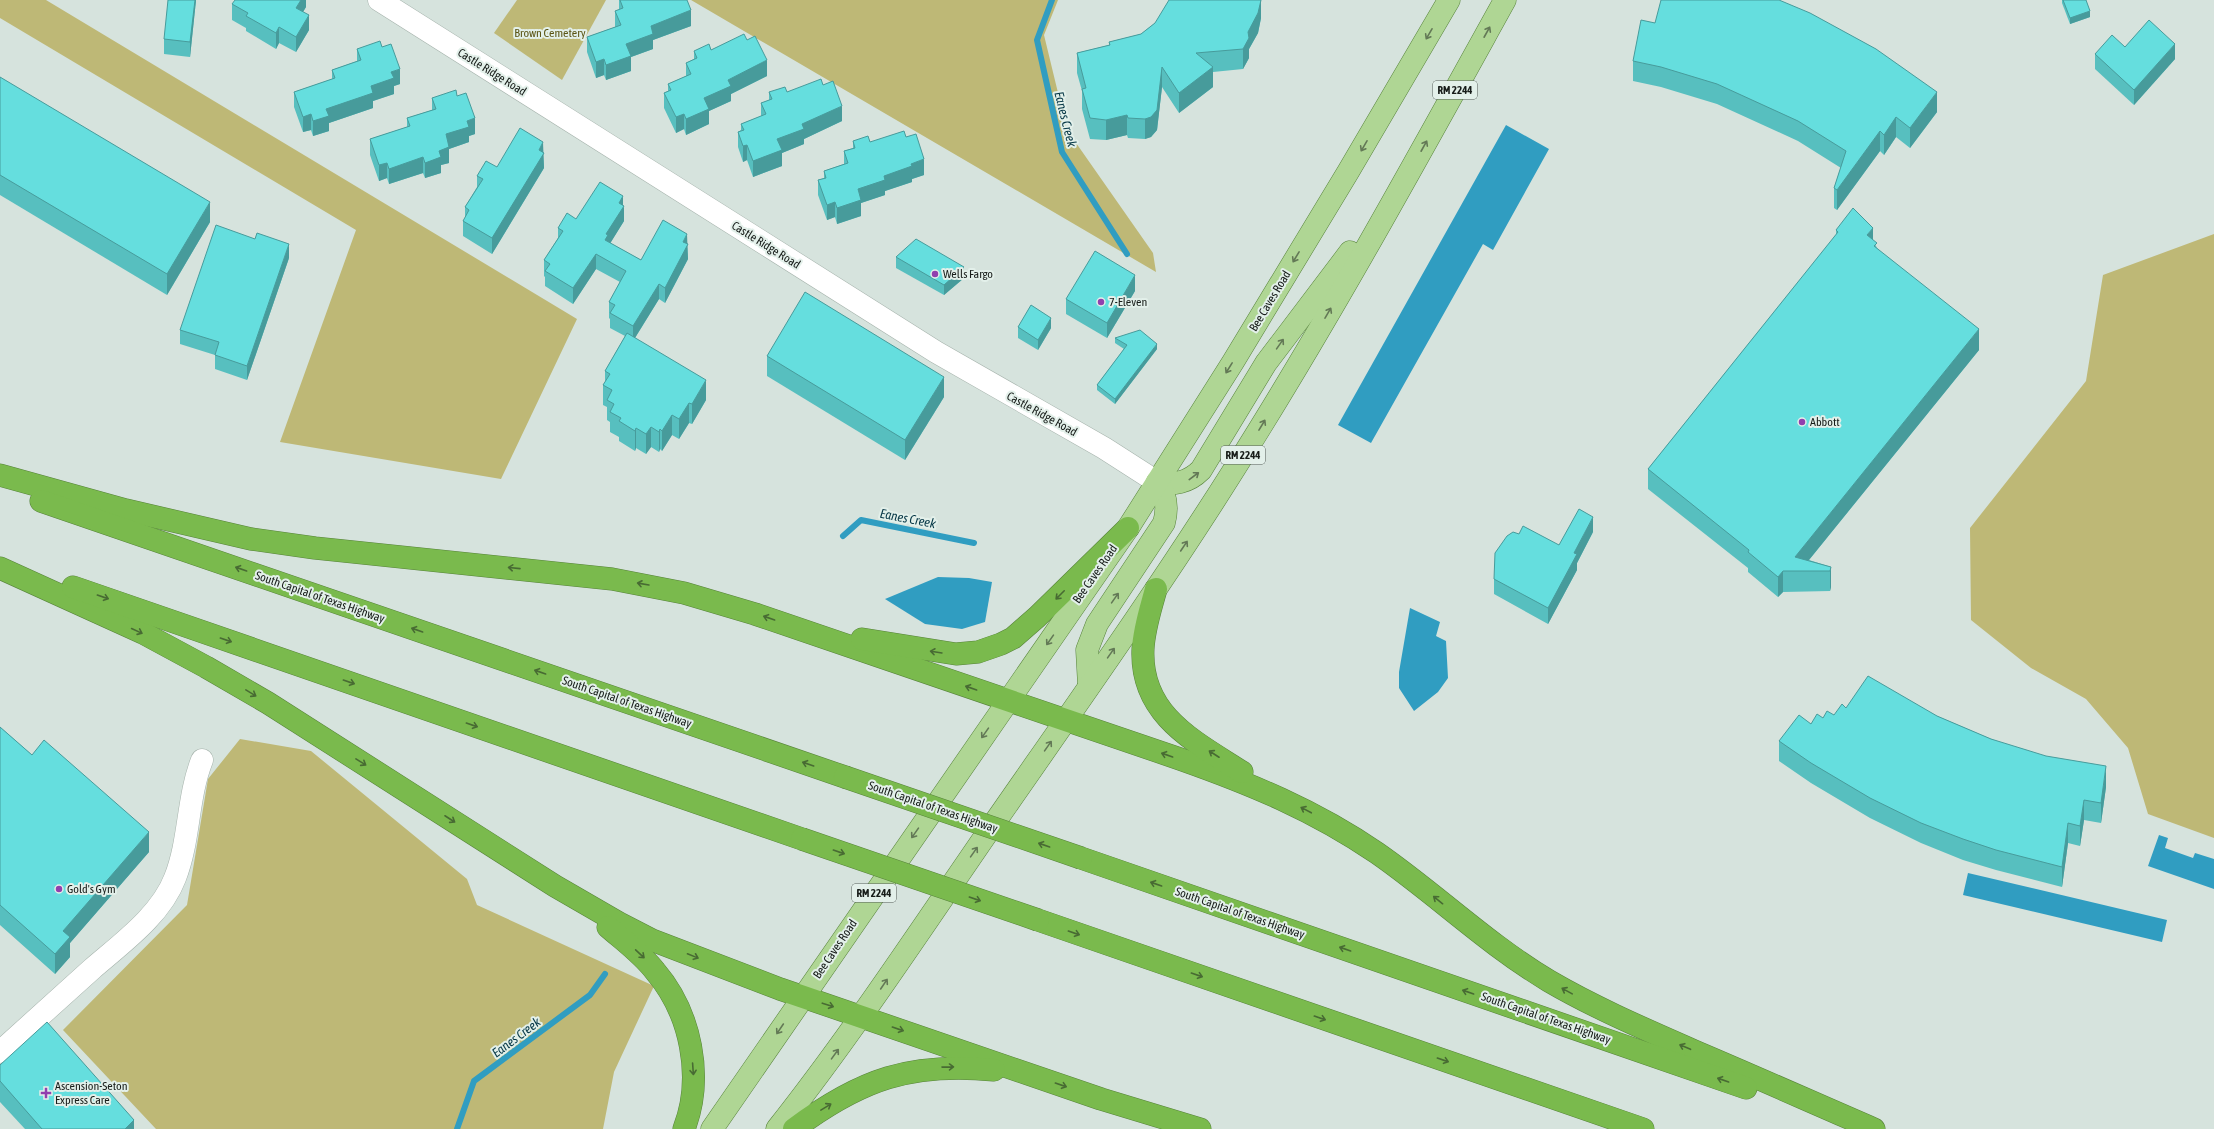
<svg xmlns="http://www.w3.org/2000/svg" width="2214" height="1129" font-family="'Asap Condensed',sans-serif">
<rect width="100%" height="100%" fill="#d6e3dd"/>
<g fill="#beb876">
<polygon points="0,0 46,0 577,319 501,479 280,442 356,230 0,18"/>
<polygon points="517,0 606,0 562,80 494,33"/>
<polygon points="691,0 1058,0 1044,35 1067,130 1153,253 1156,272"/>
<polygon points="2214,234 2214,838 2148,814 2128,748 2086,699 2031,668 1971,620 1970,528 2086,381 2103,275"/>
<polygon points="240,739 311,751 467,879 477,905 654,986 614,1072 603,1129 156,1129 63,1030 187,905 208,779"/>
</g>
<g fill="#309dc1">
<polygon points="1506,125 1549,149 1493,250 1483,244 1371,443 1338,425"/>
<polygon points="938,577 969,578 992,582 985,622 962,629 925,624 885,599"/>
<polygon points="1410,608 1440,622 1436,636 1446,641 1448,678 1438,692 1414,711 1399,688 1399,672"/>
<polygon points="2159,835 2168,838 2165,848 2193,858 2195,853 2214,859 2214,889 2148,866"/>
<polygon points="1968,873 2167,920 2162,942 1963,895"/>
</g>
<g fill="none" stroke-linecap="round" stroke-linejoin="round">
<g stroke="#309dc1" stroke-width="6">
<polyline points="1052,0 1037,40 1062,152 1127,254"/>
<polyline points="843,536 861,520 974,543"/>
<polyline points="457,1129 474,1081 590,995 605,974"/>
</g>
<g stroke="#a6b3ac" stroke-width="23">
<g id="minor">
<polyline points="379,0 936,352 1104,448 1157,482"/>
<path d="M0,1052C31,1024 62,996 92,969C122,943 161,915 175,878C190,840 187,798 202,760"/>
</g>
</g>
<g stroke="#57833b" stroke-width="23">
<g id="major">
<path d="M1157,482C1174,485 1188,483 1201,470L1266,363L1350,252"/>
<path d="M1089,686L1087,650L1097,624L1164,523C1168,508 1167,495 1157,482"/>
<polyline points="712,1129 1128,528 1233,362 1348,172 1449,0"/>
<path d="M777,1129C852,1034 919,932 988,832C1072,711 1157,592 1235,468C1331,316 1418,157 1505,0"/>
</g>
</g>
<g stroke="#57833b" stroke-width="23">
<g id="highway">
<path d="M0,475L126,510L251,539L315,548L612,579L684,593L755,614L1180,759C1251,784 1314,810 1377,853C1436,894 1487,944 1549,981C1597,1009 1649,1031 1699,1053C1758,1078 1816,1104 1874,1129"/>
<polyline points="41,501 845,777"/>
<polyline points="0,568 143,633 206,667 268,703 555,886 619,923 652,940 780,989 1101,1099 1200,1129"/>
<polyline points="73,587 802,839"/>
<path d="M1156,589C1151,608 1144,628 1143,649C1140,715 1194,741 1242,772"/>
<polyline points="862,639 956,654 978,652 1001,644 1013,638 1037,617 1128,528"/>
<polyline points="1081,858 1746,1088"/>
<polyline points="1038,920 1643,1129"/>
<path d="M608,927C624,941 642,954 655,971C691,1013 704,1077 684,1129"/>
<path d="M794,1129C861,1079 911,1062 994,1070"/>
</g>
</g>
<use href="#minor" stroke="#fff" stroke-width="22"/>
<use href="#major" stroke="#afd694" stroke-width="22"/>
<use href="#highway" stroke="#7aba4d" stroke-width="22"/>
<g stroke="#57833b" stroke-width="23" stroke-linecap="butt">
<g id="highway-bridge">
<polyline points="845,777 1081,858"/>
<polyline points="802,839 1038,920"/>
</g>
</g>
<use href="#highway-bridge" stroke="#7aba4d" stroke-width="22"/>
</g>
<g fill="#57bfbf">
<polygon points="196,0 190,57 164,54 164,39"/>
<polygon points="306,0 306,7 303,12 309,30 296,52 279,43 276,49 246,31 246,28 232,20 232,4"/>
<polygon points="619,0 687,0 691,26 653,40 653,49 631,57 631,71 606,80 604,75 596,78 587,52 587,37 615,27 615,11 619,10"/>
<polygon points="1261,0 1261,18 1258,33 1249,49 1249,58 1243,69 1213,72 1213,87 1179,113 1162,87 1157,130 1151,137 1145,139 1128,138 1127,135 1106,140 1090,139 1082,109 1082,91 1077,73 1077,53 1109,45 1109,42 1141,34 1155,23"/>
<polygon points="2062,0 2086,0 2090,17 2070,24 2062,3"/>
<polygon points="747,40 767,76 731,94 731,101 709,111 709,124 686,135 684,129 676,133 664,108 664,93 668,91 668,84 686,76 686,63 694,59 694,51 711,50"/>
<polygon points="382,47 400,84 394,86 394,94 373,101 373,108 329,123 329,131 313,136 311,130 303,132 294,107 294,92 332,79 332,70 357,61 357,49"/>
<polygon points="2125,47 2175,59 2134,105 2095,69 2095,54"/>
<polygon points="1633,61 1937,112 1910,148 1896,137 1884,155 1880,151 1837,210 1834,208 1834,188 1841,168 1798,141 1717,104 1661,87 1633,81"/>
<polygon points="0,77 210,222 167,295 0,195"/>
<polygon points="823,85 842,121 804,139 804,144 782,153 782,166 753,177 747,160 743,162 738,147 738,132 741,130 741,124 761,116 761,103 769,100 769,92 787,92"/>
<polygon points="457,96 475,134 469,136 469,142 449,149 449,163 441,165 441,173 425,178 423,173 389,184 387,178 379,181 370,155 370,139 407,127 407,118 432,110 432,98"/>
<polygon points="906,137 924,175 912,179 912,182 885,191 885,195 861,203 861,216 837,224 835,217 827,220 818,195 818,180 824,178 824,171 844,164 844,151 853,148 853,141 870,142"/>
<polygon points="543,152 544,168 492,254 463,236 463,221 465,218 465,207 477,187 477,176 497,167"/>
<polygon points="623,205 624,221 610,243 641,260 687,244 688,259 665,303 659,299 635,338 706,400 692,424 689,423 679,439 672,435 662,451 660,449 659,452 651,447 646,454 636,448 635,451 619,441 619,437 610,432 610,422 607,420 607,407 603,405 603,385 605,382 605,371 625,336 610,328 610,319 609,318 609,302 620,282 596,269 573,304 545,286 545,277 544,276 544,260 558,238 558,228"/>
<polygon points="1836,230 1873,240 1877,248 1979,350 1809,560 1831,567 1831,587 1830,591 1783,592 1778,597 1748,572 1748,568 1648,489 1648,469 1836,235"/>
<polygon points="896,257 964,278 944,295 896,268"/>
<polygon points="289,258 247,380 215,369 215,355 180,344 180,330"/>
<polygon points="1135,291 1107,338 1066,314 1066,299"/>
<polygon points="1018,327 1051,328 1038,350 1018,338"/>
<polygon points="1115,338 1157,349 1115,404 1097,390 1097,385 1124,349 1115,343"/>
<polygon points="767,356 944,397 905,460 767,376"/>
<polygon points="1593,532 1577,563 1577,570 1548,624 1494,594 1494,579 1519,534 1559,545"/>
<polygon points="1846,708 1937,716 1991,739 2106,787 2101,823 2084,820 2080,846 2068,843 2062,887 1996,870 1963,860 1921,843 1870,818 1811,783 1779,761 1779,741 1811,724 1823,718 1834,715"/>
<polygon points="0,727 32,755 149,852 70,943 70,957 55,974 0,925"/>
<polygon points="0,1065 134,1129 25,1129 0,1102"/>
</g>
<g fill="#479b9b">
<polygon points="195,0 196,0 190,57 190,42"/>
<polygon points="301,0 306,0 306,7 296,23 296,8"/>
<polygon points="1261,0 1261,18 1258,33 1249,49 1249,58 1243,69 1243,49 1248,32"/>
<polygon points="691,10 691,26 653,40 653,49 631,57 631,71 606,80 606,65 626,44 651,26"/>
<polygon points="2090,11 2090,17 2070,24 2070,18"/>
<polygon points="309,15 309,30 296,52 296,37"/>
<polygon points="279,27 279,43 276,49 276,33"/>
<polygon points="2175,44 2175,59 2134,105 2134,90"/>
<polygon points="604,59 604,75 596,78 596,62"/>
<polygon points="767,60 767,76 731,94 731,101 709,111 709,124 686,135 686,119 704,98 728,80"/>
<polygon points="1162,67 1162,87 1157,130 1151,137 1145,139 1145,119"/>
<polygon points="1213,67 1213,87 1179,113 1179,93"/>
<polygon points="400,69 400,84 394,86 394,94 373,101 373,108 329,123 329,131 313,136 313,121 326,109 391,72"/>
<polygon points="1937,92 1937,112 1910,148 1910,128"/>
<polygon points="842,106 842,121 804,139 804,144 782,153 782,166 753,177 753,161 777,139 802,124"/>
<polygon points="311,114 311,130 303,132 303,117"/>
<polygon points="684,114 684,129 676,133 676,117"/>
<polygon points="1127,115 1127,135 1106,140 1106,120"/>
<polygon points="1896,117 1896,137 1884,155 1884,135"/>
<polygon points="475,118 475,134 469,136 469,142 449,149 449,163 441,165 441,173 425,178 425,163 439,151 446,134 467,121"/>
<polygon points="1880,131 1880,151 1837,210 1837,190"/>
<polygon points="543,142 544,168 492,254 492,238"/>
<polygon points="747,145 747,160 743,162 743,146"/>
<polygon points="423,157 423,173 389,184 389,169"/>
<polygon points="924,159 924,175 912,179 912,182 885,191 885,195 861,203 861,216 837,224 837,208 858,189 884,176 911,164"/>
<polygon points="387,163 387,178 379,181 379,165"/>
<polygon points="623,196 623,208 624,206 624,221 608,247 605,240 606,234 619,203"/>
<polygon points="210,202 210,222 167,295 167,274"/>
<polygon points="835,202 835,217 827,220 827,205"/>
<polygon points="1873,228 1873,248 1867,235"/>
<polygon points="687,234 688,259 665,303 665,288 683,242"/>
<polygon points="289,244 289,258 247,380 247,366"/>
<polygon points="596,254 596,269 573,304 573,288"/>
<polygon points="964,267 964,278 944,295 944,285"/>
<polygon points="1135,275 1135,291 1107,338 1107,323"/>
<polygon points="659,284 659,299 633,341 633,326"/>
<polygon points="1051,318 1051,328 1038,350 1038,340"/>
<polygon points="1979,329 1979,350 1800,571 1795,557"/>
<polygon points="1157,344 1157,349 1115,404 1115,399"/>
<polygon points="944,377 944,397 905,460 905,440"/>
<polygon points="706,380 706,400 692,424 692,404"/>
<polygon points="689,403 689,423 679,439 679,419"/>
<polygon points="672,415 672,435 662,451 662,431"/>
<polygon points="651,427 651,447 646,454 646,434"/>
<polygon points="636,428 636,448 635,451 635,431"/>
<polygon points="660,429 660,449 659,452 659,432"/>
<polygon points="1593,517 1593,532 1577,563 1577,570 1548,624 1548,608 1574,553"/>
<polygon points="1831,567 1831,587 1830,591 1830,571"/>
<polygon points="1783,571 1783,592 1778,597 1778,577"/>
<polygon points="2106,766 2106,787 2101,823 2101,803"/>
<polygon points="2084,800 2084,820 2080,846 2080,826"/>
<polygon points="2068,823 2068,843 2062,887 2062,867"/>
<polygon points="149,832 149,852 70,943 70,957 55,974 55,954 63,931"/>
<polygon points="134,1120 134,1129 125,1129"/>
</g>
<g fill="#65dede" stroke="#479b9b">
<polygon points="168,0 195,0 190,42 164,39"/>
<polygon points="235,0 301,0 296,8 309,15 296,37 279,27 276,33 246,16 248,13 232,4"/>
<polygon points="620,0 687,0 691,10 651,26 653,34 626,44 631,56 606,65 604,59 596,62 587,37 621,25 615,11 623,8"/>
<polygon points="1169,0 1261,0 1258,13 1248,32 1249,38 1243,49 1196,53 1213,67 1179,93 1162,67 1157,110 1151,117 1145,119 1128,118 1127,115 1106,120 1090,118 1082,89 1086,88 1077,53 1110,45 1109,42 1141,34 1155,23"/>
<polygon points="1661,0 1779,0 1810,13 1876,49 1937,92 1910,128 1896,117 1884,135 1880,131 1837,190 1834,188 1846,151 1798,121 1717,84 1661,67 1633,61 1641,20 1655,23"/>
<polygon points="2063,0 2086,0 2090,11 2070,18"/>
<polygon points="2149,20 2175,44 2134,90 2095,54 2112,35 2125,47"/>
<polygon points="744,34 747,40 755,36 767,60 728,80 731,86 704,98 709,109 686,119 684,114 676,117 664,93 671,90 668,84 691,74 686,63 697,58 694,51 709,44 711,50"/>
<polygon points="380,41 382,47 391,44 400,69 391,72 394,78 371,86 373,93 326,109 329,116 313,121 311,114 303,117 294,92 335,78 332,70 361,60 357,49"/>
<polygon points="0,77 210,202 167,274 0,175"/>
<polygon points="821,79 823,85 833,81 842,106 802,124 804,129 777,139 782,150 753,161 747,145 743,146 738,132 744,130 741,124 766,114 761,103 772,99 769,92 785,87 787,92"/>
<polygon points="456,90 457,96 466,93 475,118 467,121 469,127 446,134 449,147 439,151 441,157 425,163 423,157 389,169 387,163 379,165 370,139 410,126 407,118 436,109 432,98"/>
<polygon points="520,128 543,142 539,150 544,153 492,238 463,221 469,210 465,207 483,179 477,176 486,161 497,167"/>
<polygon points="904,131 906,137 916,134 924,159 911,164 912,166 884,176 885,180 858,189 861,200 837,208 835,202 827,205 818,180 826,178 824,171 848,163 844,151 855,148 853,141 868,136 870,142"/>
<polygon points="600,182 623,196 619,203 624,206 606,234 608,235 605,240 641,260 663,220 687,234 683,242 688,244 665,288 659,284 633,326 610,313 615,305 609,302 626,271 596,254 573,288 545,271 550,264 544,260 563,231 558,228 567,213 576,219"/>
<polygon points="1853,208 1873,228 1867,235 1877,243 1874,246 1979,329 1795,557 1831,567 1830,571 1783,571 1778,577 1748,552 1749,550 1648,469 1838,232 1836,230"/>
<polygon points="216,225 255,239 257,233 289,244 247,366 215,355 219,342 180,330"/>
<polygon points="916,239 964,267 944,285 896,257"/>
<polygon points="1095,251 1135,275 1107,323 1066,299"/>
<polygon points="805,292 944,377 905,440 767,356"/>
<polygon points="1031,305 1051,318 1038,340 1018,327"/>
<polygon points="1140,330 1157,344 1115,399 1097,385 1127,345 1115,338"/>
<polygon points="627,333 706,380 692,404 689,403 679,419 672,415 662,431 660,429 659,432 651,427 646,434 636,428 635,431 619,421 621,418 610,412 614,404 607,400 612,390 603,385 610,374 605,371"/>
<polygon points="1579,509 1593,517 1574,553 1577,554 1548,608 1494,579 1495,553 1507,536 1513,532 1519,534 1523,526 1559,545"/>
<polygon points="1868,676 1937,716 1991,739 2046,756 2106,766 2101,803 2084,800 2080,826 2068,823 2062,867 1996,850 1963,839 1921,823 1870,798 1811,763 1779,741 1799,715 1811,724 1817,714 1823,718 1827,711 1834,715 1842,704 1846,708"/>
<polygon points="0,727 32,755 44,740 149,832 63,931 70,937 55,954 0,905"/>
<polygon points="47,1022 134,1120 125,1129 42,1129 0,1081 0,1065"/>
</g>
<defs><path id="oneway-shaft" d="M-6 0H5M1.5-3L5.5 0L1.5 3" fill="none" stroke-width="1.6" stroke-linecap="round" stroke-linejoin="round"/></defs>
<g stroke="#637956">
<use href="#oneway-shaft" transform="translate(1487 32) rotate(-61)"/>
<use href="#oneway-shaft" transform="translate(1429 34) rotate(120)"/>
<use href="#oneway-shaft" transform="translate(1364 146) rotate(120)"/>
<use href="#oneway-shaft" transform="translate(1424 146) rotate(-61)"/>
<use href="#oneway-shaft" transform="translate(1296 257) rotate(121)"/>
<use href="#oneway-shaft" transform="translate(1328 313) rotate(-60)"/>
<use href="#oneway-shaft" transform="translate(1280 344) rotate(-55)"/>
<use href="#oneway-shaft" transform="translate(1229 368) rotate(122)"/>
<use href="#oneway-shaft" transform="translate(1262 425) rotate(-59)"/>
<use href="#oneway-shaft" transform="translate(1194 476) rotate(-37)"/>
<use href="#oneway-shaft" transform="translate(1184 546) rotate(-56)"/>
<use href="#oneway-shaft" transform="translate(1115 598) rotate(-55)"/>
<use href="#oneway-shaft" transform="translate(1050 640) rotate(125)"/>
<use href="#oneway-shaft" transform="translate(1111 653) rotate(-55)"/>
<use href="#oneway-shaft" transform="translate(985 733) rotate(125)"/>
<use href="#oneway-shaft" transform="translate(1048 746) rotate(-55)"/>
<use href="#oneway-shaft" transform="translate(915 833) rotate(125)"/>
<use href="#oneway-shaft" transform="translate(974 852) rotate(-55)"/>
<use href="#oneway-shaft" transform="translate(884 984) rotate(-56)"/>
<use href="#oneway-shaft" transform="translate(780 1029) rotate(124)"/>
<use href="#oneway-shaft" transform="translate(835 1054) rotate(-54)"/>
</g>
<g stroke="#486b33">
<use href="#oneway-shaft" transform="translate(514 568) rotate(-174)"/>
<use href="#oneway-shaft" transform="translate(241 569) rotate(-161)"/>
<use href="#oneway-shaft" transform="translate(643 584) rotate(-170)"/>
<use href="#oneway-shaft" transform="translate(1060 595) rotate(135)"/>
<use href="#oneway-shaft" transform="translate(103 597) rotate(19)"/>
<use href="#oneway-shaft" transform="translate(769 618) rotate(-161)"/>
<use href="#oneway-shaft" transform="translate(417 630) rotate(-161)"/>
<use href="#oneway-shaft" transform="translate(137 631) rotate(25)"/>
<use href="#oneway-shaft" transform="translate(226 640) rotate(19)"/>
<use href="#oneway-shaft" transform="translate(936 652) rotate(-171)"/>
<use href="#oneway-shaft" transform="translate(540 672) rotate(-161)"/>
<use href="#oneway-shaft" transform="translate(349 682) rotate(19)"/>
<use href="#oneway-shaft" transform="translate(971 688) rotate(-161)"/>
<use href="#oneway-shaft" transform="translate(251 693) rotate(31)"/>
<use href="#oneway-shaft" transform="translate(472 725) rotate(19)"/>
<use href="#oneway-shaft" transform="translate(1214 754) rotate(-147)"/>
<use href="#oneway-shaft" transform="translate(1167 755) rotate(-161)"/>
<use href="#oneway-shaft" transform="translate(361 762) rotate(32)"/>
<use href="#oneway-shaft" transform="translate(808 764) rotate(-161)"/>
<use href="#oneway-shaft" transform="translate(1306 810) rotate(-152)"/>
<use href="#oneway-shaft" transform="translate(450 819) rotate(33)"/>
<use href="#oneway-shaft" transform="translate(1044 845) rotate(-161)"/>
<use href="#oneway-shaft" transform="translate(839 852) rotate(19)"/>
<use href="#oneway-shaft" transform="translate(1156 884) rotate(-161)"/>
<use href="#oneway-shaft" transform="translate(975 899) rotate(19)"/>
<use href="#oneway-shaft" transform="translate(1438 900) rotate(-141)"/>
<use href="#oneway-shaft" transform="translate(1074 933) rotate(19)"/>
<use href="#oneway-shaft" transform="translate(1345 949) rotate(-161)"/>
<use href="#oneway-shaft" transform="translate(640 954) rotate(43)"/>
<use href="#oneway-shaft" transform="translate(693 956) rotate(22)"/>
<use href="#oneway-shaft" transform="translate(1197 975) rotate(19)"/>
<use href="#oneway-shaft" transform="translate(1567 991) rotate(-151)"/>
<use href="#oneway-shaft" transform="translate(1468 992) rotate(-161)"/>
<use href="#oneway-shaft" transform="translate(828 1005) rotate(18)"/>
<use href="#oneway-shaft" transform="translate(1320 1018) rotate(19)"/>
<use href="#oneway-shaft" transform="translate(898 1029) rotate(19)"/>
<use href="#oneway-shaft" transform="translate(1685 1047) rotate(-157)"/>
<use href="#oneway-shaft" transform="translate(1443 1060) rotate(19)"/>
<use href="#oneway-shaft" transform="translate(948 1067) rotate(-1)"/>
<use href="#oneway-shaft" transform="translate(693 1069) rotate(86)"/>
<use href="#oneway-shaft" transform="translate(1723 1080) rotate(-161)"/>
<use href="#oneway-shaft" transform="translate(1061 1085) rotate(19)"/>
<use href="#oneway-shaft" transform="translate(826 1107) rotate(-31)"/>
</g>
<g fill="#913fae" stroke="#e3f0ea" stroke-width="1.5">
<circle cx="935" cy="274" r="4"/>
<circle cx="1101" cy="302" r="4"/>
<circle cx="1802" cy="422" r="4"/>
<circle cx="59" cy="889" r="4"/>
<path d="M44 1087h4v4h4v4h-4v4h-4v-4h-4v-4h4z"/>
</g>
<g text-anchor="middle" stroke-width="4" stroke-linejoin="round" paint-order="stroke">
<g fill="#e3f0ea" stroke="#545c58" stroke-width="1">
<rect x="1433" y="81" width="44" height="18" rx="3"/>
<rect x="1221" y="446" width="44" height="18" rx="3"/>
<rect x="852" y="884" width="44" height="18" rx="3"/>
</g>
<g font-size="11" font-weight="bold" fill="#171c19">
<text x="1455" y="94">RM 2244</text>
<text x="1243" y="459">RM 2244</text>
<text x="874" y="897">RM 2244</text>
</g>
<g font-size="12" fill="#5a5413" stroke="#e3f0ea">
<text x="550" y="37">Brown Cemetery</text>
</g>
<g font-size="12" fill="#171c19" stroke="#e3f0ea">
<text transform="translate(492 72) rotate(32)" y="4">Castle Ridge Road</text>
<text transform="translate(766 245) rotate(32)" y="4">Castle Ridge Road</text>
<text transform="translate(1270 301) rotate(-59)" y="4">Bee Caves Road</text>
<text transform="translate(1042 414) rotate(29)" y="4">Castle Ridge Road</text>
<text transform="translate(1095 574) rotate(-55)" y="4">Bee Caves Road</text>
<text transform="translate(320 597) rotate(19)" y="4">South Capital of Texas Highway</text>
<text transform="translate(627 702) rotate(19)" y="4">South Capital of Texas Highway</text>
<text transform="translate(933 807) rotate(19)" y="4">South Capital of Texas Highway</text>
<text transform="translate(1240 913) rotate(19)" y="4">South Capital of Texas Highway</text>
<text transform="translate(835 949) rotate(-56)" y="4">Bee Caves Road</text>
<text transform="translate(1546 1018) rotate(19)" y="4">South Capital of Texas Highway</text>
</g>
<g font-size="12" fill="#171c19" stroke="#e3f0ea" text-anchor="start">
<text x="943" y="278">Wells Fargo</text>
<text x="1109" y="306">7-Eleven</text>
<text x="1810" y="426">Abbott</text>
<text x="67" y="893">Gold's Gym</text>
<text x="55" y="1090">Ascension-Seton<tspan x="55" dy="14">Express Care</tspan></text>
</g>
<g font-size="13" font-style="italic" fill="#053645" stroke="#e3f0ea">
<text transform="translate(1066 119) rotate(76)" y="5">Eanes Creek</text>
<text transform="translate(908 518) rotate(11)" y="5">Eanes Creek</text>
<text transform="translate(516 1037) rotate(-37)" y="5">Eanes Creek</text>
</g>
</g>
</svg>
